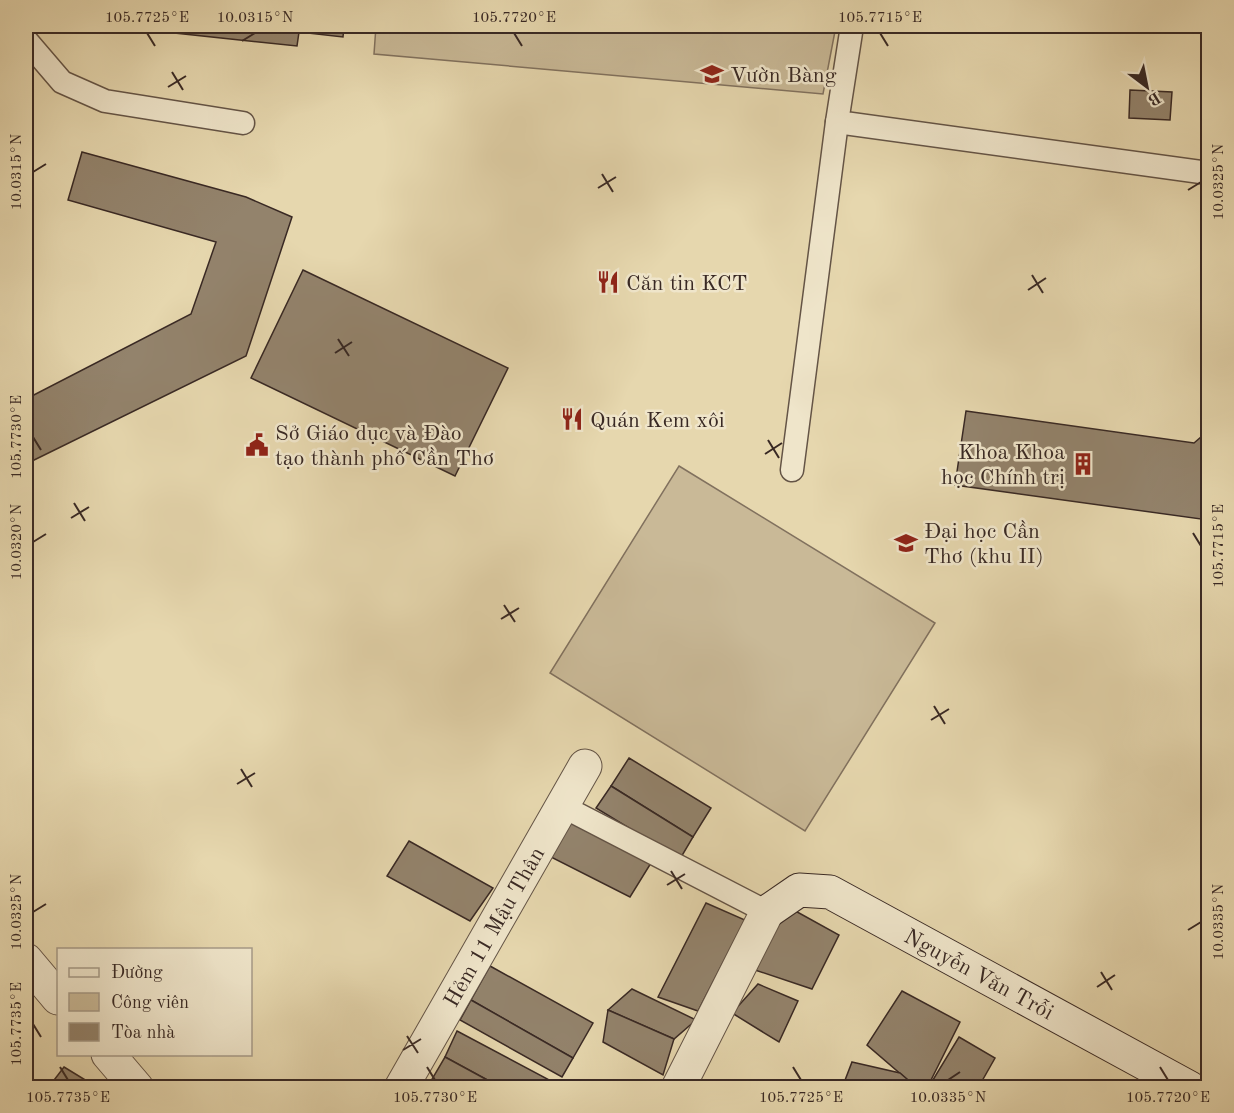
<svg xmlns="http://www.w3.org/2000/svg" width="1234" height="1113" font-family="'Old Standard TT',serif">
<rect width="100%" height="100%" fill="#e6d7ae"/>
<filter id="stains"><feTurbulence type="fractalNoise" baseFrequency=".00333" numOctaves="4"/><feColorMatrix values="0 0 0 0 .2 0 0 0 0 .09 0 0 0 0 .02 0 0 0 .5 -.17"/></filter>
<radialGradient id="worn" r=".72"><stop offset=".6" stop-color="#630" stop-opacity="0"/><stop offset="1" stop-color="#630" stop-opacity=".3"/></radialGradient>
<g fill="#c9b997" stroke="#81715e" stroke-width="1.5">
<polygon points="376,26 836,26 823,94 374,54"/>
<polygon points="679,466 935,623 805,831 550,673"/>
</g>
<g fill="#93836c" stroke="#392924" stroke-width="1.5">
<polygon points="128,26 344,26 343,37 299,32 297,46 128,28"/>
<polygon points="1130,90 1172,92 1170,120 1129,118"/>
<polygon points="82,152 246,197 292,217 246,356 26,464 26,399 191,314 216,242 68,200"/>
<polygon points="303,270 508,368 455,476 251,378"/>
<polygon points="966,411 1194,443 1208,431 1208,520 955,485"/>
<polygon points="629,758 711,808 693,837 611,786"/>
<polygon points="611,786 693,837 680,859 596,808"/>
<polygon points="564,818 651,863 630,897 543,853"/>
<polygon points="409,841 493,888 470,921 387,876"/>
<polygon points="706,903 745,920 698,1011 658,997"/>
<polygon points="790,908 839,935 812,989 749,968"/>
<polygon points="490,966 593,1023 573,1058 471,1000"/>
<polygon points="758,984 798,1001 779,1042 732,1013"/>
<polygon points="632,989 696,1020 674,1039 608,1010"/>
<polygon points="902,991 960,1022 927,1088 917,1088 867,1045"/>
<polygon points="471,1000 573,1058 562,1077 460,1020"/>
<polygon points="608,1010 674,1039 663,1075 603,1042"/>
<polygon points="457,1031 555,1083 553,1088 502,1088 445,1057"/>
<polygon points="959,1037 995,1058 978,1088 928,1088"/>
<polygon points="445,1057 502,1088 428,1086"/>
<polygon points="852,1062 900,1073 915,1086 842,1088"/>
<polygon points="64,1067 87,1081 82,1088 48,1088"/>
</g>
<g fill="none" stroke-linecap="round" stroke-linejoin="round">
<g stroke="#645446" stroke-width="25">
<g id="lane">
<polyline points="852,26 837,122 1208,173"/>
<polyline points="26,40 62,82 105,101 243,123"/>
<polyline points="792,470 837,122"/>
<polyline points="562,806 767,912"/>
</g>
</g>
<g stroke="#645446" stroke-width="35">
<g id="street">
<polyline points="26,960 58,998"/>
<polyline points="108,1054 137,1088"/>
<path id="s1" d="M401,1088L585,766"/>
<polyline points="678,1088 767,912"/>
</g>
</g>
<g stroke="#392924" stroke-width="35">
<g id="secondary">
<path id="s2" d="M767,912L799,890L830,892L1190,1088"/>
</g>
</g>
<use href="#lane" stroke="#efe5ca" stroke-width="22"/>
<use href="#street" stroke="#efe5ca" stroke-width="33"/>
<use href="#secondary" stroke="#efe5ca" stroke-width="33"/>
</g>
<path fill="none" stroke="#392924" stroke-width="2" d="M147,33L155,46M514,33L522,46M880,33L888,46M242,41L255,33M172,72L183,90M168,87L186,76M33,172L46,164M602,174L613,192M598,188L616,177M1188,190L1201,182M1032,275L1043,293M1028,290L1046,278M338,339L349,356M335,353L352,342M33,437L41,450M768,440L779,458M765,454L782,443M74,503L85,521M71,518L89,507M1193,533L1201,546M33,542L46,534M504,605L515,622M501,619L519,608M934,706L945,724M931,720L949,709M241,769L252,787M237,784L255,773M671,871L682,889M667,885L685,874M33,912L46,904M1188,930L1201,922M1101,972L1112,990M1097,987L1115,975M33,1024L41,1037M407,1036L418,1053M403,1050L421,1039M60,1067L68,1080M427,1067L435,1080M793,1067L801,1080M1160,1067L1168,1080M948,1080L960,1072"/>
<defs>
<g id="school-bare" transform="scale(1.8)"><path d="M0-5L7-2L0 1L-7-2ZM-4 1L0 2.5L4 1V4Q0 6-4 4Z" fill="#8f2418" stroke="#efe5ca" stroke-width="2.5" paint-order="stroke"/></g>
<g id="restaurant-bare" transform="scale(1.8)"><path d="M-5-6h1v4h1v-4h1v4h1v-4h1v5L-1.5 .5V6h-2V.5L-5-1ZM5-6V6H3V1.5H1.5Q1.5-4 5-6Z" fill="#8f2418" stroke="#efe5ca" stroke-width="2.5" paint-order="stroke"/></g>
<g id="civic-bare" transform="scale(1.8)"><path d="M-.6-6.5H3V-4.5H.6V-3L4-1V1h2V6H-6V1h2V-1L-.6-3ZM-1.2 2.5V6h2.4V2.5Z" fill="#8f2418" stroke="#efe5ca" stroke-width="2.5" paint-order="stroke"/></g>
<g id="building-bare" transform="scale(1.8)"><path d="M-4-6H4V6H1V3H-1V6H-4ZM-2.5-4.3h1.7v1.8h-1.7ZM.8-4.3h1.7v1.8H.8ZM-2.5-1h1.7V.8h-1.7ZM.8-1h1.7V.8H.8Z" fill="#8f2418" stroke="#efe5ca" stroke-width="2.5" paint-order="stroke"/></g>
<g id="university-bare" transform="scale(1.8)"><path d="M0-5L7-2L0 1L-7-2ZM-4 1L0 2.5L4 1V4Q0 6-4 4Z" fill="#8f2418" stroke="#efe5ca" stroke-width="2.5" paint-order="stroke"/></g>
</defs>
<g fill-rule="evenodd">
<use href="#school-bare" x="712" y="74"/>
<use href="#restaurant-bare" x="608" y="282"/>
<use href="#restaurant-bare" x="572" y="419"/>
<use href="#civic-bare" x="257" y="445"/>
<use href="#building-bare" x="1083" y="464"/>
<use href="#university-bare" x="906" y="543"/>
</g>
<g text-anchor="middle" stroke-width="5" stroke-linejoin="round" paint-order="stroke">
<g font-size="22" fill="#392924" stroke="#efe5ca" text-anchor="start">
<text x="730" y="82">Vườn Bàng</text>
<text x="626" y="290">Căn tin KCT</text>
<text x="590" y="427">Quán Kem xôi</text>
<text x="275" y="440">Sở Giáo dục và Đào<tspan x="275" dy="25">tạo thành phố Cần Thơ</tspan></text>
<text x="1065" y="459" text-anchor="end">Khoa Khoa<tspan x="1065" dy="25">học Chính trị</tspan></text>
<text x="924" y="538">Đại học Cần<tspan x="924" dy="25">Thơ (khu II)</tspan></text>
</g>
<g font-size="22" fill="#392924" stroke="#efe5ca">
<text dy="8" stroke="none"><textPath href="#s1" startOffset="186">Hẻm 11 Mậu Thân</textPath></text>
<text dy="8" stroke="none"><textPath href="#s2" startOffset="240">Nguyễn Văn Trỗi</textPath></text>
</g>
</g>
<rect width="1234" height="1113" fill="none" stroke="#e6d7ae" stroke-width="66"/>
<rect x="57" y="948" width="195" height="108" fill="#efe5ca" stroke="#a69a88" stroke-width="1.5"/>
<rect x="69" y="968" width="30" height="9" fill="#efe5ca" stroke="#a69a88" stroke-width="1.5"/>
<text x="111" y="978" font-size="18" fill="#392924">Đường</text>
<rect x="69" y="993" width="30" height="18" fill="#c9b997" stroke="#a69a88" stroke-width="1.5"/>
<text x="111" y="1008" font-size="18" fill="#392924">Công viên</text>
<rect x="69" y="1023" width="30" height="18" fill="#93836c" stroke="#a69a88" stroke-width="1.5"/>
<text x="111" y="1038" font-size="18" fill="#392924">Tòa nhà</text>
<g transform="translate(1147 87) rotate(148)" stroke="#efe5ca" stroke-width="4.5" paint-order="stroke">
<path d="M0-4.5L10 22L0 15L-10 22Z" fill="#392924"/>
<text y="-9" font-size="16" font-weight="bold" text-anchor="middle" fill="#392924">B</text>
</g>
<rect x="33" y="33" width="1168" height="1047" fill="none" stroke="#392924" stroke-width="2"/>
<g font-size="15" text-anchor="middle" fill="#392924">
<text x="147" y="22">105.7725°E</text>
<text x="255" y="22">10.0315°N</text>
<text x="514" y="22">105.7720°E</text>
<text x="880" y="22">105.7715°E</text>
<text transform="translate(16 172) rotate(-90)" y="5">10.0315°N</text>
<text transform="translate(1218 182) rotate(-90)" y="5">10.0325°N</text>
<text transform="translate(16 437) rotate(-90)" y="5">105.7730°E</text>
<text transform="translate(16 542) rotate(-90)" y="5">10.0320°N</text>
<text transform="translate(1218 546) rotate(-90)" y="5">105.7715°E</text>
<text transform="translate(16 912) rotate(-90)" y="5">10.0325°N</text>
<text transform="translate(1218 922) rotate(-90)" y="5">10.0335°N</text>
<text transform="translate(16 1024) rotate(-90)" y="5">105.7735°E</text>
<text x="68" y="1102">105.7735°E</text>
<text x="435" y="1102">105.7730°E</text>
<text x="801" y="1102">105.7725°E</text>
<text x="948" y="1102">10.0335°N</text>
<text x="1168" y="1102">105.7720°E</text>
</g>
<rect width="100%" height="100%" filter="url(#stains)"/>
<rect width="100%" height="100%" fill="url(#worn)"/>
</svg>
